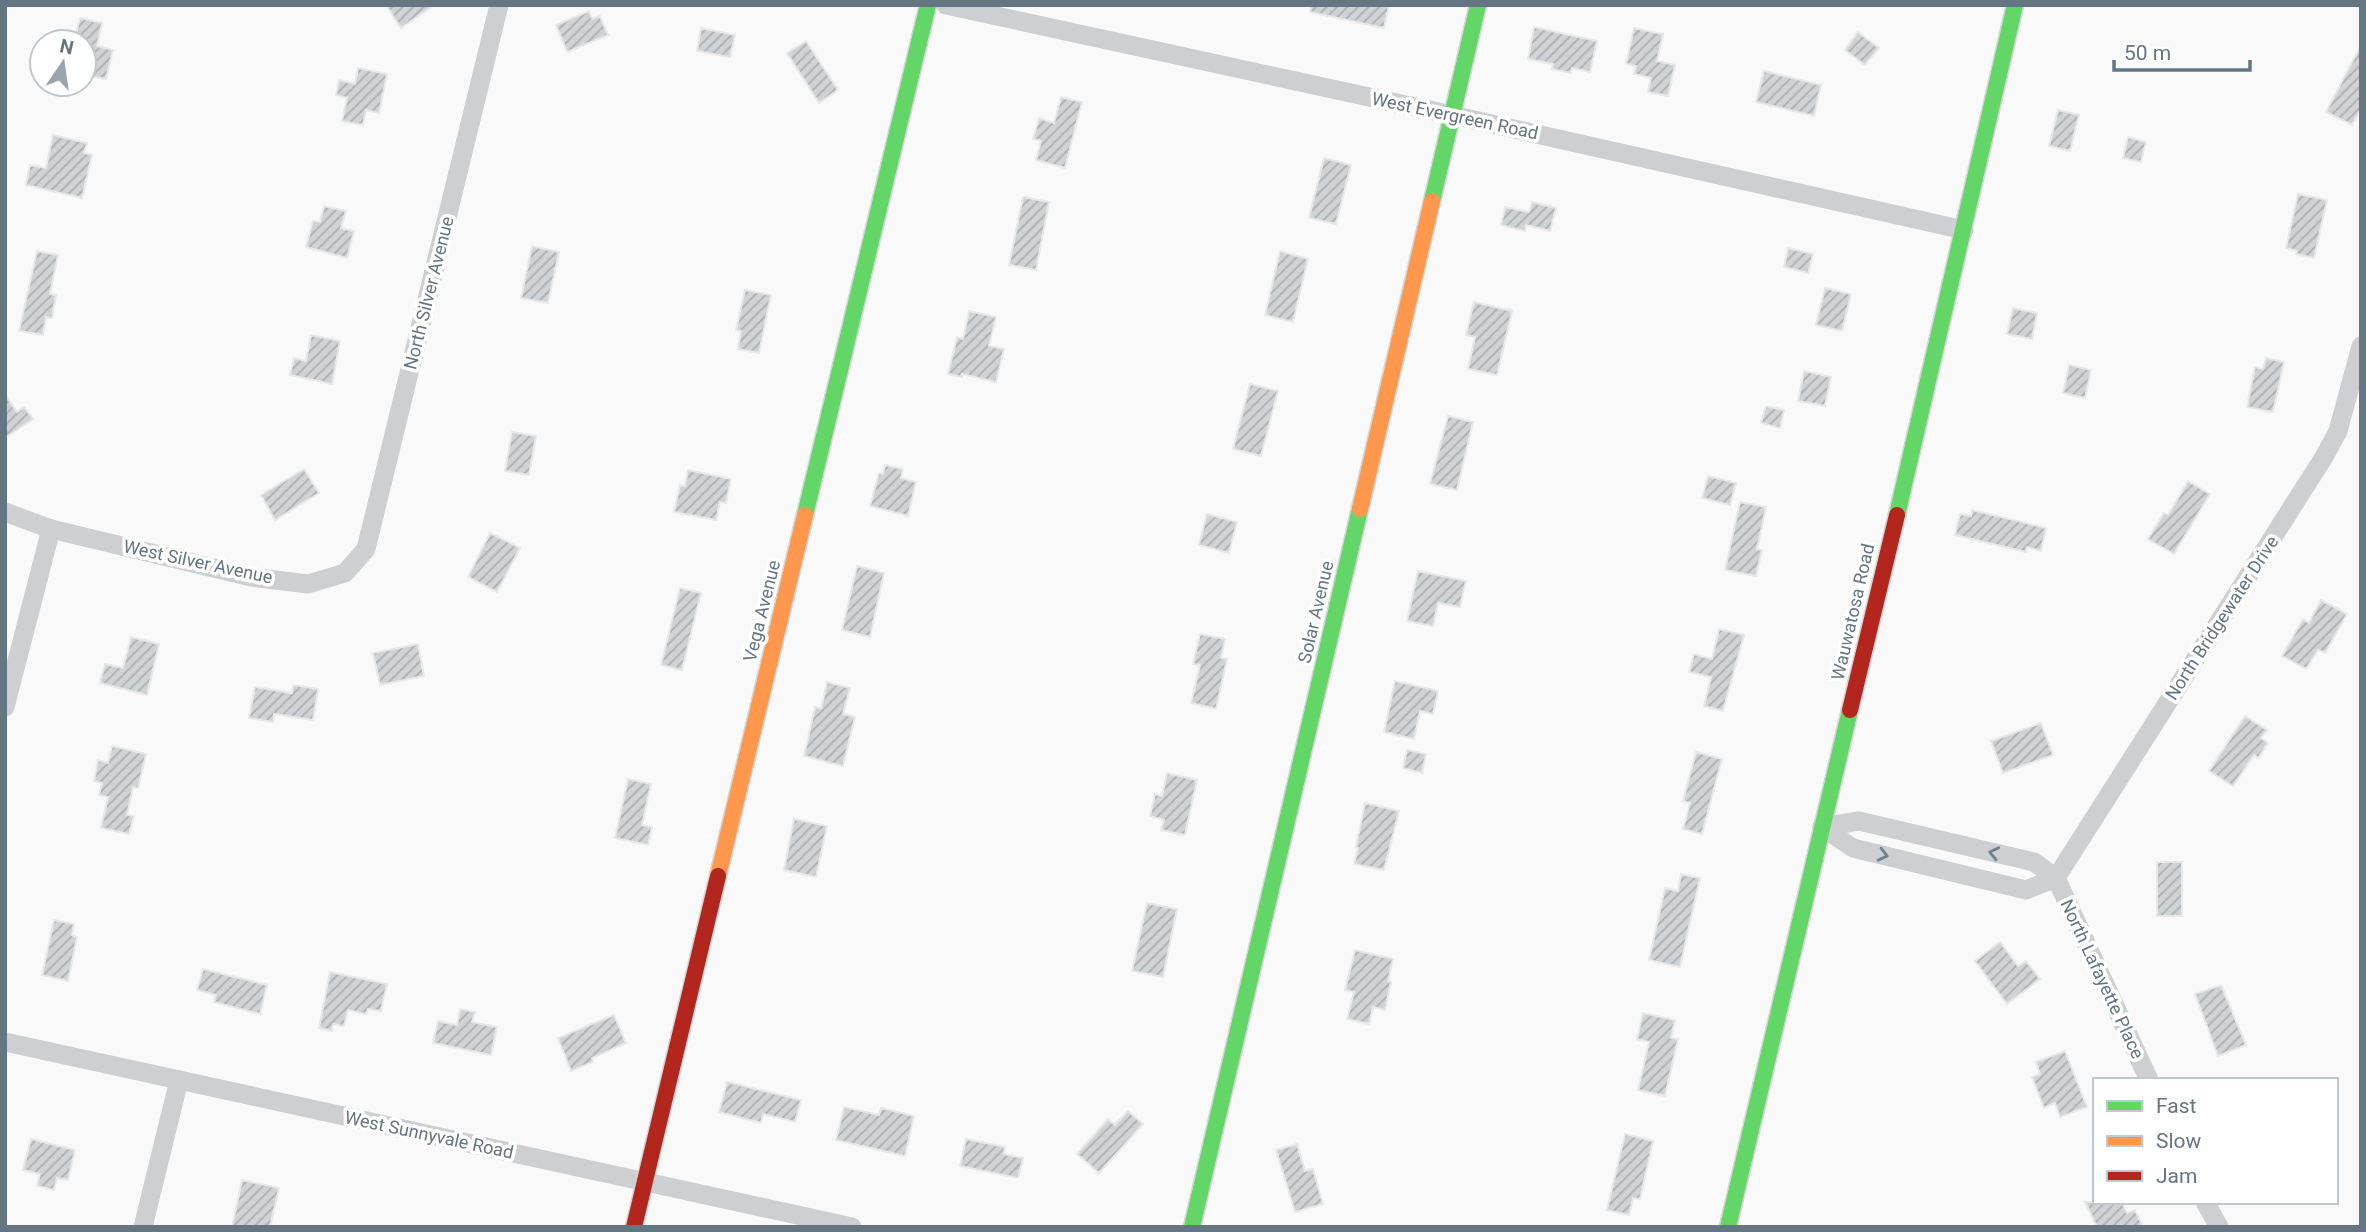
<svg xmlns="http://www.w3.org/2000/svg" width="2366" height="1232" font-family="Roboto,sans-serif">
<defs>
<pattern id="building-hatch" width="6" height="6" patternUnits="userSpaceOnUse" patternTransform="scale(1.75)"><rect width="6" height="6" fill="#d0d2d3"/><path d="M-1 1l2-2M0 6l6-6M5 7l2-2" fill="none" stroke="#acafb1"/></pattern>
</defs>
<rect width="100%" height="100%" fill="#f9f9f9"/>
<g fill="url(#building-hatch)" stroke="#e8e8e8" stroke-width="2">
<polygon points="386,5 434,5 401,28"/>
<polygon points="1311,5 1389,5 1384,28 1310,12"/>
<polygon points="589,11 592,19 600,16 608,35 567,52 556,25"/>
<polygon points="80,18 102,23 97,46 113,50 106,79 84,75 84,42 74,42"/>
<polygon points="1534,27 1597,41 1590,72 1572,68 1571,73 1552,69 1553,64 1528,59"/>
<polygon points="701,28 735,35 730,57 697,51"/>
<polygon points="1634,28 1663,34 1657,61 1675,65 1668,96 1648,92 1651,78 1634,74 1636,66 1626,64"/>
<polygon points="1858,32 1879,48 1865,65 1845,50"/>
<polygon points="806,41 838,90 819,103 787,53"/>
<polygon points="2361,45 2361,109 2352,125 2326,112"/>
<polygon points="358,68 387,74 379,113 366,110 363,125 342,121 347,98 336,95 339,80 355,84"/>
<polygon points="1764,71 1821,85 1814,116 1756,102"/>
<polygon points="1061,97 1082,102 1065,168 1036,160 1041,141 1033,139 1039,118 1054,123"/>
<polygon points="2058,110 2079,115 2070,151 2049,146"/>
<polygon points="53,135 87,143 84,153 92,155 82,198 26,185 30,165 46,168"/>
<polygon points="2128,137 2146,142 2141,162 2123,158"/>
<polygon points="1324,158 1351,165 1336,224 1309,218"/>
<polygon points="2298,194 2327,200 2314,258 2296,254 2297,251 2286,248"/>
<polygon points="1023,197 1049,202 1036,270 1009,265"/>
<polygon points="1532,202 1556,208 1550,231 1526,225 1525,231 1501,225 1505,207 1529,212"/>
<polygon points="324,206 346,211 341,228 354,231 347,258 306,247 313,221 320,222"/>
<polygon points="532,246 559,252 548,303 521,298"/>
<polygon points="1788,248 1813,254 1808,273 1784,267"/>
<polygon points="37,251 58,255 50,294 56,295 52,318 46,317 43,335 19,331"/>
<polygon points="1280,251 1308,259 1293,322 1265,315"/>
<polygon points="1825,288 1851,294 1842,331 1816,325"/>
<polygon points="745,290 771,295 759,353 738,349 741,331 736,330"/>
<polygon points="1474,302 1512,311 1497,375 1468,369 1475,337 1466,335"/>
<polygon points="2013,308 2037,313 2032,339 2007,334"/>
<polygon points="969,311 996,317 989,346 1004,349 996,382 962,374 962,377 948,374 957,337 963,339"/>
<polygon points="311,335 340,341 332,384 290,375 294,358 306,361"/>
<polygon points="2266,358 2284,362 2273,412 2247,407 2255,367 2263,369"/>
<polygon points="2069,365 2091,370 2085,398 2063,393"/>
<polygon points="1804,371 1831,377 1825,406 1798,401"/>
<polygon points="1250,384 1278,391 1261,456 1233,449"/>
<polygon points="5,394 17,412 24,407 33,419 5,438"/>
<polygon points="1766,406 1784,410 1780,428 1761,423"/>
<polygon points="1448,416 1473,422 1457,490 1430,484"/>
<polygon points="512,432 536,436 529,475 505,471"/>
<polygon points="885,465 903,469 901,478 916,482 908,516 870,506 879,473 883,474"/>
<polygon points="304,469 319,493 275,520 261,495"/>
<polygon points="688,470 731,479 726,503 720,502 716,520 674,512 680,485 685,486"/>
<polygon points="1708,476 1736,483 1730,505 1702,498"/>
<polygon points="2188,481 2210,494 2174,554 2148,539 2164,513 2168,515"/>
<polygon points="1740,502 1766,507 1757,549 1762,550 1756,576 1725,570"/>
<polygon points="1972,510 2046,528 2041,551 2027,547 2026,552 1955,535 1960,514 1971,516"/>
<polygon points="1207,514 1237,522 1229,553 1199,545"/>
<polygon points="490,533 520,548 497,592 468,577"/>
<polygon points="857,566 884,573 870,637 842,630"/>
<polygon points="1418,571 1466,581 1460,607 1438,603 1433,626 1407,621"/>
<polygon points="680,588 701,593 682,670 661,665"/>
<polygon points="2321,600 2347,614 2325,653 2318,650 2306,669 2282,656 2303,619 2309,623"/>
<polygon points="1719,629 1744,635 1723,711 1704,706 1711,677 1689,672 1694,654 1712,659"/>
<polygon points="1200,634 1225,639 1221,658 1227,659 1216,709 1191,703 1200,665 1193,664"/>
<polygon points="131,637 159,644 147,695 100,683 105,664 123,668"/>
<polygon points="418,644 424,676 380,685 373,653"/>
<polygon points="1395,681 1438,691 1433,714 1420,711 1414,739 1384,732"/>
<polygon points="827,682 850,688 843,714 855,717 843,766 804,756 815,707 821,709"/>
<polygon points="293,685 318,689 313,720 274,714 273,722 249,718 255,687 292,693"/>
<polygon points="2245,716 2267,730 2261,738 2268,743 2258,758 2254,755 2233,786 2209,771"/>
<polygon points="2041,723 2053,755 2003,773 1991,741"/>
<polygon points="112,746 146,754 138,788 133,787 127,815 134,816 129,834 101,828 108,797 99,795 102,783 94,781 98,760 108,763"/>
<polygon points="1407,750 1426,754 1422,773 1403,768"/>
<polygon points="1696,752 1722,759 1702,834 1683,829 1690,803 1683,801"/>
<polygon points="1167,773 1197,780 1185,835 1161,830 1164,820 1150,816 1155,794 1162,796"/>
<polygon points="628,779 651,784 642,825 652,827 648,845 615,838"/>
<polygon points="1365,803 1399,811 1384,870 1354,864 1358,848 1356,847"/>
<polygon points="794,819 827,826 816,877 784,870"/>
<rect x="2157" y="862" width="25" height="54"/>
<polygon points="1681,874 1700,878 1680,967 1649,960 1665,888 1678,891"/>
<polygon points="1147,903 1177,909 1163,977 1132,971"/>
<polygon points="54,920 74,924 72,935 77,937 68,981 42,975"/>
<polygon points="2000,942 2018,966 2026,961 2040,979 2007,1004 1975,961"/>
<polygon points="1355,950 1393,959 1388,981 1391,982 1385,1010 1373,1007 1369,1024 1347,1019 1354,992 1345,990"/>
<polygon points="203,969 267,985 260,1014 214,1002 216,995 197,990"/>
<polygon points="330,972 387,984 381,1011 368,1009 366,1014 348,1010 344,1026 333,1024 332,1031 319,1028"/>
<polygon points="2221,985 2246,1045 2218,1056 2195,994"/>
<polygon points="460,1009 475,1012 472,1022 497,1027 491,1055 433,1043 438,1021 457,1025"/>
<polygon points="1643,1013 1675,1020 1671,1038 1678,1039 1665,1096 1638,1090 1649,1042 1637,1039"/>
<polygon points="614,1015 626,1043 592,1058 593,1062 571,1071 558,1038"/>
<polygon points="2065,1051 2087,1107 2060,1117 2055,1103 2044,1108 2032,1077 2040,1074 2036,1062"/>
<polygon points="727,1082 801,1100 795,1122 763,1114 761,1123 719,1112"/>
<polygon points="844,1107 879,1115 881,1108 914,1116 905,1156 836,1140"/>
<polygon points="1128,1111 1143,1124 1099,1173 1077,1154 1108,1119 1115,1125"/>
<polygon points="1625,1134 1653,1141 1640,1199 1633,1198 1629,1215 1607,1210"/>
<polygon points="31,1139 75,1150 68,1180 57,1178 54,1190 37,1186 40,1174 23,1170"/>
<polygon points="966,1139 1005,1147 1004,1154 1023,1158 1018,1178 960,1166"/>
<polygon points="1297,1144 1305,1171 1313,1169 1323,1204 1295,1212 1276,1150"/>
<polygon points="242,1180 279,1188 270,1227 232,1227"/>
<polygon points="2085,1202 2122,1202 2127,1213 2135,1210 2143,1227 2097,1227"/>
</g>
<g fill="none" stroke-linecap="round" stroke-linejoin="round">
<g stroke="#d5d6d7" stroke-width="19">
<g id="fast">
<polyline points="1432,201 1478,5"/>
<polyline points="805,515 928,5"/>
<polyline points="1897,515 2015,5"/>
<polyline points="1192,1227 1360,509"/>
<polyline points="1728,1227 1850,710"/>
</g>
</g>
<g stroke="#d5d6d7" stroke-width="19">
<g id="slow">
<polyline points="1360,509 1432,201"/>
<polyline points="718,876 805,515"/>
</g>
</g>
<g stroke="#d5d6d7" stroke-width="19">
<g id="jam">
<polyline points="1850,710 1897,515"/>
<polyline points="634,1227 718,876"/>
</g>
</g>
<g stroke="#cecfd0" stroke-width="19">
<polyline points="946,5 1452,115 1964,230"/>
<polyline points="5,512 51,529 251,577 308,584 345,573 366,549 499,5"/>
<polyline points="5,707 51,529"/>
<polyline points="1822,827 1853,848 2026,890 2056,878 2324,457 2338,431 2361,346"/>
<polyline points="1822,827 1859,821 2034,862 2056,878 2149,1080"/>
<polyline points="5,1042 852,1227"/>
<polyline points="2205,1202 2219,1227"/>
<polyline points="143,1227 179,1080"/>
</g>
<use href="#fast" stroke="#63d668" stroke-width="16"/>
<use href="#slow" stroke="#ff974d" stroke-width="16"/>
<use href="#jam" stroke="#b3261e" stroke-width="16"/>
</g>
<defs><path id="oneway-chevron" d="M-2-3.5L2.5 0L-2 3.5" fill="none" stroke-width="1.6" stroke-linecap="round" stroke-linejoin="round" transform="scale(1.75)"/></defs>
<g stroke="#707f8b">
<use href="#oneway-chevron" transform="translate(1994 853) rotate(-167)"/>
<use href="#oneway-chevron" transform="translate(1883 855) rotate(14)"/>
</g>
<g text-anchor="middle" stroke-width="7" stroke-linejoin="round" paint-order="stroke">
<g font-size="18" fill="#657683" stroke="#fff">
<text transform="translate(1455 116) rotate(12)" y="6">West Evergreen Road</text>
<text transform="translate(429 293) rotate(-76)" y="6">North Silver Avenue</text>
<text transform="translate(198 562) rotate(12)" y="6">West Silver Avenue</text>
<text transform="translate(762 611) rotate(-76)" y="6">Vega Avenue</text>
<text transform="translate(1316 612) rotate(-77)" y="6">Solar Avenue</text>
<text transform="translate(1853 612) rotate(-77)" y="6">Wauwatosa Road</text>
<text transform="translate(2222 618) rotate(-57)" y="6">North Bridgewater Drive</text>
<text transform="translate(2102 979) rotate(65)" y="6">North Lafayette Place</text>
<text transform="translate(429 1135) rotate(12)" y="6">West Sunnyvale Road</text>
</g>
</g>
<rect width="2366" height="1232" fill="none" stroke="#657683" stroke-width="14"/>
<rect x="2093" y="1078" width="245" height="126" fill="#ffffff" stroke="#c1c8cd" stroke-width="2"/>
<rect x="2107" y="1101" width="35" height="10" fill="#63d668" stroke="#c1c8cd" stroke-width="2"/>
<text x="2156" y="1113" font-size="21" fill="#657683">Fast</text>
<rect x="2107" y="1136" width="35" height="10" fill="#ff974d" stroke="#c1c8cd" stroke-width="2"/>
<text x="2156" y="1148" font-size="21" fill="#657683">Slow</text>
<rect x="2107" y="1171" width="35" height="10" fill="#b3261e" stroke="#c1c8cd" stroke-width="2"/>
<text x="2156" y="1183" font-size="21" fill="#657683">Jam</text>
<g transform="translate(63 63) rotate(13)"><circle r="33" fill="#ffffff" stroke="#c1c8cd" stroke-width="2"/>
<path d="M0-5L12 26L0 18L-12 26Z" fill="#99a4ac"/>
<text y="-10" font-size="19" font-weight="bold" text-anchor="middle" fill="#657683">N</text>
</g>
<path d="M2114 60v10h136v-10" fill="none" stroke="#657683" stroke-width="3.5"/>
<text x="2124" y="60" font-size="21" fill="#657683" stroke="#ffffff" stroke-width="5" paint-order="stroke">50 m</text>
</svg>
